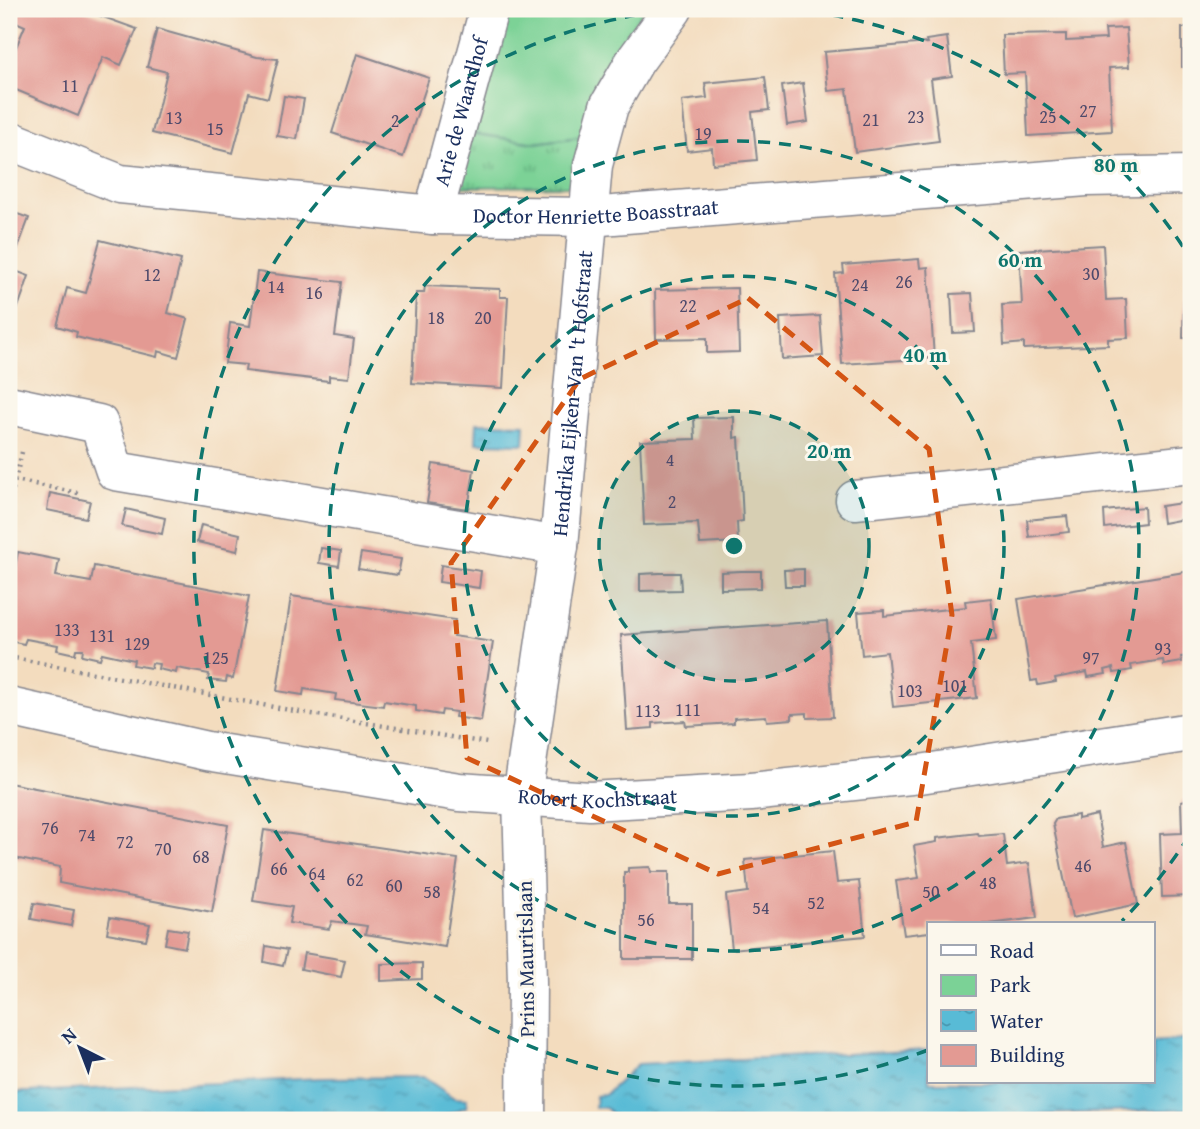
<svg xmlns="http://www.w3.org/2000/svg" width="1200" height="1129" font-family="'Gentium Book Plus',serif">
<defs>
<pattern id="park-tufts" width="24" height="20" patternUnits="userSpaceOnUse" patternTransform="scale(1.75)"><rect width="24" height="20" fill="#7bd296"/><path d="M3 7l-1-3M5 7V3M7 7l1-3M15 17l-1-3M17 17v-4M19 17l1-3" fill="none" stroke="#64ab7e"/></pattern>
<pattern id="water-ripples" width="26" height="14" patternUnits="userSpaceOnUse" patternTransform="scale(1.75)"><rect width="26" height="14" fill="#58bbd6"/><path d="M2 4q2-2 4 0t4 0M15 11q2-2 4 0t4 0" fill="none" stroke="#4898b1"/></pattern>
</defs>
<rect width="100%" height="100%" fill="#fbf7ec"/>
<filter id="ink" filterUnits="userSpaceOnUse"><feTurbulence type="fractalNoise" baseFrequency=".0143" numOctaves="2"/><feDisplacementMap in="SourceGraphic" scale="14" xChannelSelector="R" yChannelSelector="G"/><feConvolveMatrix kernelMatrix="1 2 1 2 8 2 1 2 1" color-interpolation-filters="sRGB"/></filter>
<filter id="wash" filterUnits="userSpaceOnUse"><feTurbulence type="fractalNoise" baseFrequency=".00686" numOctaves="4" result="noise"/><feDisplacementMap in="SourceGraphic" scale="28" xChannelSelector="R" yChannelSelector="G"/><feGaussianBlur stdDeviation="1.57" result="paint"/><feColorMatrix in="noise" values="0 0 0 0 0 0 0 0 0 0 0 0 0 0 0 0 0 1.4 0 .05"/><feComposite in="paint" operator="in"/></filter>
<g filter="url(#wash)">
<rect width="100%" height="100%" fill="#f3dcbe"/>
<polygon fill="#7bd296" stroke="#4b807a" stroke-width="2" points="507,9 644,9 598,78 580,137 535,143 469,133"/>
<polygon fill="url(#park-tufts)" stroke="#4b807a" stroke-width="2" points="469,133 535,143 580,137 573,186 452,187"/>
<g fill="url(#water-ripples)" stroke="#3a759a" stroke-width="2">
<polygon points="477,423 525,424 524,444 476,443"/>
<polygon points="1191,1039 1191,1109 888,1120 618,1120 605,1107 595,1108 596,1096 605,1095 638,1064 929,1050 929,1082 1153,1082 1153,1042"/>
<polygon points="423,1077 454,1098 467,1099 466,1107 433,1120 9,1120 9,1093 321,1078"/>
</g>
<g id="blocks">
<g fill="#e39a93">
<polygon points="9,9 81,9 137,29 121,65 103,57 78,116 9,87 9,64 25,26 9,19"/>
<polygon points="1126,28 1129,67 1109,68 1112,131 1028,136 1025,73 1004,74 1002,35 1066,34 1066,41 1106,39 1105,29"/>
<rect x="1182" y="28" width="9" height="39"/>
<polygon points="157,29 257,57 278,59 268,98 249,93 233,153 152,133 167,72 147,67"/>
<polygon points="947,37 952,76 931,79 939,141 855,152 847,89 828,91 824,52 927,43 926,40"/>
<polygon points="357,54 429,78 403,157 332,133"/>
<polygon points="765,77 769,110 752,112 757,160 713,164 712,148 687,151 682,101 707,98 705,83"/>
<polygon points="803,83 808,122 787,125 782,86"/>
<polygon points="284,96 304,99 297,139 277,136"/>
<polygon points="9,211 29,218 10,269 29,276 16,313 9,311"/>
<polygon points="100,240 181,260 168,313 188,319 178,357 158,351 157,357 76,337 77,332 57,326 67,288 86,293"/>
<polygon points="1103,245 1106,300 1126,299 1128,338 1108,339 1108,345 1024,349 1024,343 1004,345 1002,305 1022,304 1019,250"/>
<polygon points="919,259 920,268 928,267 934,358 842,364 835,274 844,273 843,265"/>
<polygon points="257,272 342,282 335,336 354,339 349,378 329,376 329,381 245,371 246,365 225,363 230,323 250,326"/>
<polygon points="425,286 500,289 500,297 508,297 503,388 412,383 416,293 424,293"/>
<polygon points="737,288 739,352 707,353 707,338 656,339 655,290"/>
<polygon points="972,293 975,332 953,333 951,294"/>
<polygon points="1184,299 1191,299 1191,338 1183,338"/>
<polygon points="820,316 823,356 782,359 780,318"/>
<polygon points="734,417 734,438 739,437 743,521 737,522 738,542 700,544 698,523 644,525 640,441 695,439 694,418"/>
<polygon points="433,464 474,470 468,509 427,503"/>
<polygon points="50,493 90,501 86,518 47,510"/>
<polygon points="1182,503 1184,519 1163,523 1161,506"/>
<polygon points="1144,507 1145,523 1105,528 1104,511"/>
<polygon points="126,509 165,518 162,534 122,526"/>
<polygon points="1067,516 1069,532 1029,537 1027,520"/>
<polygon points="201,525 240,534 237,551 197,542"/>
<polygon points="321,548 341,551 339,566 319,563"/>
<polygon points="18,552 59,560 56,576 91,582 94,566 249,596 233,679 227,677 226,682 208,680 209,674 177,668 176,673 158,669 159,664 152,663 151,668 133,665 134,660 102,653 100,659 82,655 83,649 76,649 75,654 57,650 58,645 26,639 24,644 9,641 9,599"/>
<polygon points="361,553 401,559 398,575 358,569"/>
<polygon points="441,565 481,571 479,588 439,582"/>
<polygon points="804,569 804,586 785,586 784,570"/>
<polygon points="741,571 761,571 761,588 721,589 721,572"/>
<polygon points="1191,571 1191,656 1181,657 1182,662 1164,665 1163,660 1131,665 1132,670 1114,673 1113,668 1105,670 1106,674 1088,677 1087,672 1055,678 1056,682 1038,685 1037,680 1031,681 1018,599"/>
<polygon points="660,573 680,573 681,590 640,591 640,574"/>
<polygon points="291,596 455,620 453,636 493,642 481,721 455,717 456,712 442,710 441,715 416,711 416,706 384,701 383,706 335,700 336,694 304,689 303,695 277,691"/>
<polygon points="991,598 996,640 971,643 977,698 893,707 887,652 862,655 858,612 884,610 884,616 966,607 965,601"/>
<polygon points="827,621 833,717 807,718 807,713 792,714 792,719 767,721 766,716 734,718 734,723 686,726 685,721 653,723 653,728 627,730 621,635"/>
<polygon points="9,783 228,825 212,912 59,883 60,867 9,857"/>
<polygon points="1186,796 1191,796 1191,896 1162,897 1160,834 1182,833 1181,801 1186,800"/>
<polygon points="1078,815 1078,819 1097,815 1103,847 1126,842 1138,904 1072,918 1053,824 1056,819"/>
<polygon points="264,830 458,859 445,947 365,934 367,926 332,921 329,929 289,923 292,907 253,901"/>
<polygon points="978,833 979,836 1003,834 1007,866 1029,863 1037,918 989,924 929,924 929,932 904,935 896,881 919,878 914,846 937,842 937,838"/>
<polygon points="833,851 837,883 859,881 865,936 732,949 726,895 748,892 745,860"/>
<polygon points="650,867 651,872 669,872 669,904 692,904 692,959 624,959 624,872 628,872 628,868"/>
<polygon points="34,903 74,910 71,926 31,919"/>
<polygon points="110,917 150,924 146,940 107,933"/>
<polygon points="168,928 188,931 185,948 165,944"/>
<polygon points="266,946 287,950 283,966 264,962"/>
<polygon points="304,953 345,960 341,977 301,969"/>
<polygon points="422,963 422,979 381,981 381,964"/>
</g>
</g>
</g>
<g filter="url(#ink)">
<use href="#blocks" fill-opacity="0" stroke="#87868e" stroke-width="2"/>
<g fill="none" stroke-linecap="round" stroke-linejoin="round">
<g stroke="#87868e" stroke-width="41">
<g id="minor">
<path id="s1" d="M9,140L120,184L433,215L589,217L1086,177L1191,175"/>
<path id="s2" d="M433,215L489,9"/>
<polyline points="9,405 99,424 115,471 559,546"/>
<polyline points="855,500 1191,464"/>
<path id="s3" d="M9,707L207,751L459,792L590,801L751,792L920,774L1191,732"/>
<path id="s4" d="M526,1120L527,982L522,797L559,546L593,165L609,106L635,61L673,9"/>
</g>
</g>
<g stroke="#87868e" stroke-width="4.5" stroke-dasharray="2 5" stroke-linecap="butt">
<polyline points="22,452 15,480 78,493"/>
<polyline points="9,478 15,480 9,508"/>
<polyline points="9,657 300,712 487,743"/>
</g>
<use href="#minor" stroke="#fff" stroke-width="38"/>
</g>
</g>
<path fill="none" stroke="#d45514" stroke-width="5" stroke-dasharray="14 9" stroke-linejoin="round" d="M748,298L929,449L952,615L916,822L718,874L467,758L451,563L580,379Z"/>
<circle cx="734" cy="546" r="135" fill="#0f766e" fill-opacity=".12"/>
<g fill="none" stroke="#0f766e" stroke-width="3.5" stroke-dasharray="12 9">
<circle cx="734" cy="546" r="135"/>
<circle cx="734" cy="546" r="270"/>
<circle cx="734" cy="546" r="405"/>
<path d="M1189 836A540 540 0 0 1 1122 921M928 1050A540 540 0 1 1 678 9M790 9A540 540 0 0 1 1189 256"/>
</g>
<g text-anchor="middle" stroke-width="6" stroke-linejoin="round" paint-order="stroke">
<g font-size="18" fill="#4d4a6b">
<text x="70" y="92">11</text>
<text x="1088" y="117">27</text>
<text x="916" y="123">23</text>
<text x="1048" y="123">25</text>
<text x="174" y="124">13</text>
<text x="871" y="126">21</text>
<text x="395" y="127">2</text>
<text x="215" y="135">15</text>
<text x="703" y="140">19</text>
<text x="1091" y="280">30</text>
<text x="152" y="281">12</text>
<text x="904" y="288">26</text>
<text x="860" y="291">24</text>
<text x="276" y="293">14</text>
<text x="314" y="299">16</text>
<text x="688" y="312">22</text>
<text x="436" y="324">18</text>
<text x="483" y="324">20</text>
<text x="670" y="466">4</text>
<text x="672" y="508">2</text>
<text x="67" y="636">133</text>
<text x="102" y="642">131</text>
<text x="137" y="650">129</text>
<text x="1163" y="655">93</text>
<text x="216" y="664">125</text>
<text x="1091" y="664">97</text>
<text x="955" y="692">101</text>
<text x="910" y="697">103</text>
<text x="688" y="716">111</text>
<text x="648" y="717">113</text>
<text x="50" y="834">76</text>
<text x="87" y="841">74</text>
<text x="125" y="848">72</text>
<text x="163" y="855">70</text>
<text x="201" y="863">68</text>
<text x="1083" y="872">46</text>
<text x="279" y="875">66</text>
<text x="317" y="880">64</text>
<text x="355" y="886">62</text>
<text x="988" y="889">48</text>
<text x="394" y="892">60</text>
<text x="432" y="898">58</text>
<text x="931" y="898">50</text>
<text x="816" y="909">52</text>
<text x="761" y="914">54</text>
<text x="646" y="926">56</text>
</g>
<g font-size="21" fill="#1b2f5e" stroke="#fbf7ec">
<text dy="7" stroke="none"><textPath href="#s2" startOffset="107">Arie de Waardhof</textPath></text>
<text dy="7" stroke="none"><textPath href="#s1" startOffset="597">Doctor Henriette Boasstraat</textPath></text>
<text dy="7" stroke="none"><textPath href="#s4" startOffset="730">Hendrika Eijken-Van 't Hofstraat</textPath></text>
<text dy="7" stroke="none"><textPath href="#s3" startOffset="597">Robert Kochstraat</textPath></text>
<text transform="translate(526 959) rotate(-91)" y="7">Prins Mauritslaan</text>
</g>
</g>
<circle cx="734" cy="546" r="10" fill="#0f766e" stroke="#fbf7ec" stroke-width="3.5"/>
<g font-size="21" text-anchor="middle" font-weight="bold" fill="#0f766e" stroke="#fbf7ec" stroke-width="6" stroke-linejoin="round" paint-order="stroke">
<text x="1116" y="172">80 m</text>
<text x="1020" y="267">60 m</text>
<text x="925" y="362">40 m</text>
<text x="829" y="458">20 m</text>
</g>
<rect width="1200" height="1129" fill="none" stroke="#fbf7ec" stroke-width="35"/>
<rect x="927" y="922" width="228" height="161" fill="#fbf7ec" stroke="#a1a7b3" stroke-width="2"/>
<rect x="941" y="945" width="35" height="10" fill="#ffffff" stroke="#a1a7b3" stroke-width="2"/>
<text x="990" y="958" font-size="21" fill="#1b2f5e">Road</text>
<rect x="941" y="975" width="35" height="21" fill="#7bd296" stroke="#a1a7b3" stroke-width="2"/>
<text x="990" y="992" font-size="21" fill="#1b2f5e">Park</text>
<rect x="941" y="1010" width="35" height="21" fill="url(#water-ripples)" stroke="#a1a7b3" stroke-width="2"/>
<text x="990" y="1028" font-size="21" fill="#1b2f5e">Water</text>
<rect x="941" y="1045" width="35" height="21" fill="#e39a93" stroke="#a1a7b3" stroke-width="2"/>
<text x="990" y="1062" font-size="21" fill="#1b2f5e">Building</text>
<g transform="translate(80 1048) rotate(318)" stroke="#fbf7ec" stroke-width="5" paint-order="stroke">
<path d="M0-5L12 26L0 18L-12 26Z" fill="#1b2f5e"/>
<text y="-10" font-size="19" font-weight="bold" text-anchor="middle" fill="#1b2f5e">N</text>
</g>
</svg>
